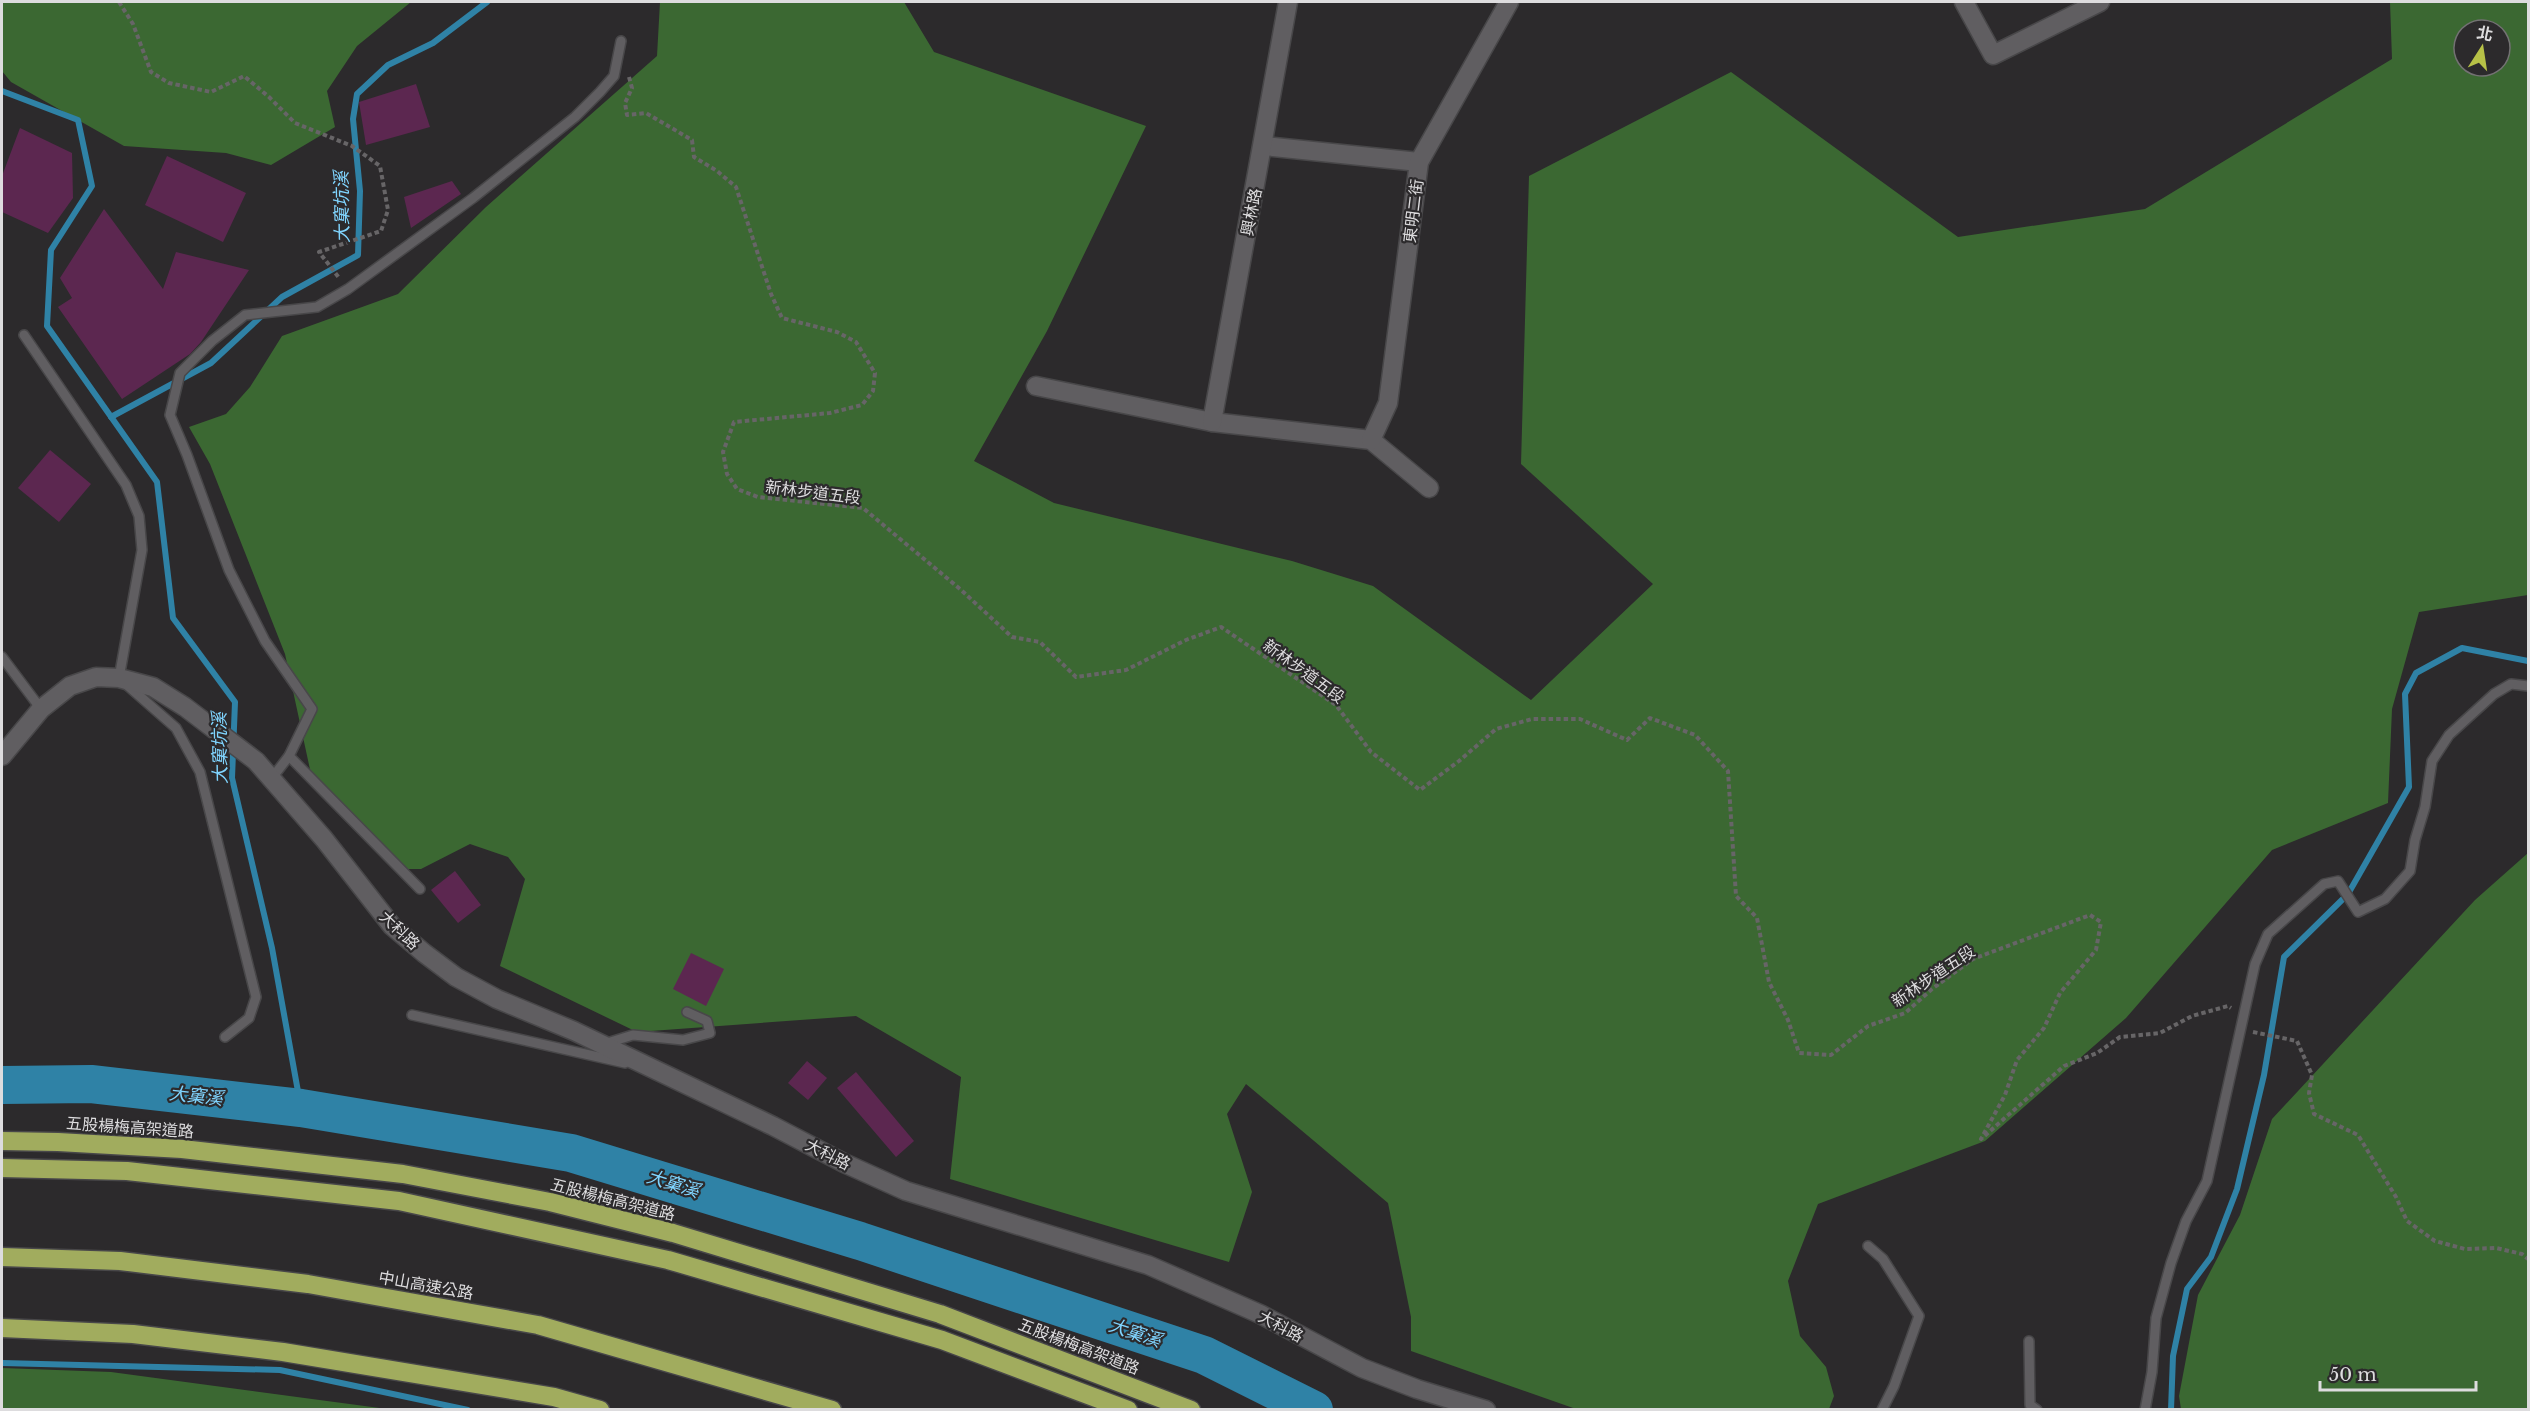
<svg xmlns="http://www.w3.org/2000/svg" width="2530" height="1411" font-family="'Libre Baskerville','Noto Sans TC',serif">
<rect width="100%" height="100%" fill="#2c2a2c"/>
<g fill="#3b6832" fill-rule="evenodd">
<polygon points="2,2 411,2 357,46 327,91 335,127 271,165 226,153 124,146 11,82 2,71"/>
<path d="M660,2H904L934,52L1146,126L1047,331L974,461L1054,503L1292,561L1373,586L1531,700L1653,584L1521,464L1529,176L1731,72L1958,237L2145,209L2392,59L2390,2H2528V595L2419,612L2392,709L2388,803L2272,850L2126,1018L1985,1141L1818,1204L1788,1281L1800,1336L1826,1367L1834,1396L1829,1409H1576L1411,1351V1317L1388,1203L1246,1084L1227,1114L1252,1192L1229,1262L950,1179L961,1077L856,1016L637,1032L500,966L525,879L508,857L470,844L421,869H396L311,774L285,654L210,464L189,427L226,414L250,387L282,336L398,294L486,207L657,56ZM2464,30H2500V66H2464Z"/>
<polygon points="2528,853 2528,1409 2181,1409 2179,1396 2198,1295 2240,1215 2272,1119 2475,900"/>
<polygon points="2,1368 111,1372 387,1409 2,1409"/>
</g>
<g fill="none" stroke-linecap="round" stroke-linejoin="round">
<g stroke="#2f82a6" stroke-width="6">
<polyline points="2,91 78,120 92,186 51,250 47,326 157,482 173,618 235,702 232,778 272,948 301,1108"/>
<polyline points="111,417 211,363 282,297 358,255 360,191 353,119 357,94 388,65 433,43 487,2"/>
<polyline points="2,1363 280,1370 468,1410"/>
<polyline points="2171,1410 2173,1356 2187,1289 2211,1257 2237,1189 2264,1075 2284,957 2348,894 2409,787 2405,694 2416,673 2462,648 2528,661"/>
</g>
<polyline stroke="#2f82a6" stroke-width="38" points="2,1085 91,1084 301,1108 571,1153 860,1241 1204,1355 1314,1410"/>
</g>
<g fill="#5c2750">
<polygon points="416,84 430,127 366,145 359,102"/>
<polygon points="20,128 72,153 73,198 48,233 2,212 2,176"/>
<polygon points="167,156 246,193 223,242 145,205"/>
<polygon points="452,181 461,194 411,228 404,197"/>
<polygon points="104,209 163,289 176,252 249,270 201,342 190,354 122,399 58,307 72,298 60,278"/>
<polygon points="50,450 91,484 59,522 18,488"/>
<polygon points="455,871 481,905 458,923 431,890"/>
<polygon points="691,953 724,969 706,1006 673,989"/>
<polygon points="807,1061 827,1078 808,1100 788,1083"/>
<polygon points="856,1072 914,1141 896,1157 837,1088"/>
</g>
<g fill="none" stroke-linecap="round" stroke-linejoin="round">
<g stroke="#484749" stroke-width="12">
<g id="lane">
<polyline points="24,335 126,485 139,516 142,550 119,678 176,728 200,772 256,997 249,1018 225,1037"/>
<polyline points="2,657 41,709"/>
<polyline points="289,756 420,889"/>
<polyline points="272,778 289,756 312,709 265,641 229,570 187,455 170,415 180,373 212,341 245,315 317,307 348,289 473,198 575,117 600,92 614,76 621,41"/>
<polyline points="412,1015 625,1063"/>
<polyline points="604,1044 633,1035 683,1040 710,1033 707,1021 687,1012"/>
<polyline points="1868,1246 1883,1259 1919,1316 1894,1386 1882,1410"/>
<polyline points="2029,1341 2030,1405 2037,1410"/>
<polyline points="2145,1410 2152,1372 2156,1318 2171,1263 2186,1221 2207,1181 2255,964 2268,934 2324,884 2338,881 2358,912 2385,899 2410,871 2415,840 2425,807 2432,761 2449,735 2494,694 2511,684 2528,686"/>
</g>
</g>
<g stroke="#484749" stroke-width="21">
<g id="street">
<polyline points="1964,2 1993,55 2100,2"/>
<polyline points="1264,146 1419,162"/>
<polyline points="1036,386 1212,422 1371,440 1429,488"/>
<polyline points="1212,422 1288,2"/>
<polyline points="1371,440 1388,403 1419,162 1509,2"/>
</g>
</g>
<g stroke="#484749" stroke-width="21">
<polyline id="secondary" points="2,756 41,709 70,686 96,677 119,678 153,687 185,707 256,761 324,839 392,926 424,953 456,977 497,999 574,1031 773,1126 844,1163 906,1191 1148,1265 1260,1314 1362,1368 1417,1389 1486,1410"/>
</g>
<g stroke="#484749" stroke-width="21">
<g id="highway">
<polyline points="2,1141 58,1142 182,1149 403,1174 550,1202 673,1233 940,1314 1191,1410"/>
<polyline points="2,1168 127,1171 399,1201 668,1260 942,1340 1128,1410"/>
<polyline points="2,1257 120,1261 308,1284 538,1325 832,1410"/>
<polyline points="2,1328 133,1334 283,1352 554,1397 600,1410"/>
</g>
</g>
<g stroke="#676567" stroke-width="4" stroke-dasharray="4.5 3" stroke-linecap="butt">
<polyline points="119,2 133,24 151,72 169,83 211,92 244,76 269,97 295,123 352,146 380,166 388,210 381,231 319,252 340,279"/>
<polyline points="629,77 632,88 625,103 627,115 646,113 692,140 694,157 717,171 736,187 771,294 782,318 837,332 856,342 875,373 873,391 862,405 830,413 734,422 723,452 727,474 737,489 758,497 863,508 960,589 1012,637 1040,642 1076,677 1126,670 1186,640 1221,627 1336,705 1371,752 1420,790 1459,761 1496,729 1532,719 1580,719 1627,740 1650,718 1695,735 1728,771 1736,896 1757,918 1769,982 1788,1020 1799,1053 1831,1055 1868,1026 1905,1013 1932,989 1973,959 2090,915 2101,922 2096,950 2060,993 2044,1028 2017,1060 2005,1095 1981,1139 2064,1066 2097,1053 2120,1037 2160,1033 2192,1016 2228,1006 2231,1008"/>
<polyline points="2253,1032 2297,1041 2312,1075 2309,1093 2314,1114 2358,1135 2396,1197 2407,1221 2435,1241 2465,1249 2496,1248 2522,1254 2528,1259"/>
</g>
<use href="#lane" stroke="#605e61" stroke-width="9"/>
<use href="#street" stroke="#605e61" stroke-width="18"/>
<use href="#secondary" stroke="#605e61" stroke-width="18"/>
<use href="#highway" stroke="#a1ac5e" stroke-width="18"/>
</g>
<g text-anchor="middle" stroke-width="4.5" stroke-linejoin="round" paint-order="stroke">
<g font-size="16" fill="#dddcde" stroke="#2c2a2c">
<text transform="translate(1413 211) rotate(-83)" y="6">東明二街</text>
<text transform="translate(1251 212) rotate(-79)" y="6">興林路</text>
<text transform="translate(813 492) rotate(7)" y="6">新林步道五段</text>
<text transform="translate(1304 671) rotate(36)" y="6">新林步道五段</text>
<text transform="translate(400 930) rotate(44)" y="6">大科路</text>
<text transform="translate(1933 976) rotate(-34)" y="6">新林步道五段</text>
<text transform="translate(130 1127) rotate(4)" y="6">五股楊梅高架道路</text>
<text transform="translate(828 1154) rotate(27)" y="6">大科路</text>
<text transform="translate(613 1199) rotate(14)" y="6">五股楊梅高架道路</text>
<text transform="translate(426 1285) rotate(10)" y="6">中山高速公路</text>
<text transform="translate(1281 1326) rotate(28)" y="6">大科路</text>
<text transform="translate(1079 1346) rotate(21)" y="6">五股楊梅高架道路</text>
</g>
<g font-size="18" font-style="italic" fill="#80d5ff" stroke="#2c2a2c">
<text transform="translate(342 207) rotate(-91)" y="6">大窠坑溪</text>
<text transform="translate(220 748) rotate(-91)" y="6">大窠坑溪</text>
<text transform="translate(196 1096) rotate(6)" y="6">大窠溪</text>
<text transform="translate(673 1184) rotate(17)" y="6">大窠溪</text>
<text transform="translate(1135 1333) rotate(18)" y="6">大窠溪</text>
</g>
</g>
<rect width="2530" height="1411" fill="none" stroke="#dddcde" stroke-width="6"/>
<g transform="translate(2482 48) rotate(12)"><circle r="28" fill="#2c2a2c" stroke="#737173" stroke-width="1.5"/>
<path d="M0-4.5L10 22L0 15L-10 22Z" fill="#b7c147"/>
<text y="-9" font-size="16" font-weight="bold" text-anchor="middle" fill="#dddcde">北</text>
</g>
<path d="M2320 1381v9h156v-9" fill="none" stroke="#dddcde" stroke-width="3"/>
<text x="2329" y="1381" font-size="18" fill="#dddcde" stroke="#2c2a2c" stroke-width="4.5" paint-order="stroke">50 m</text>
</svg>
